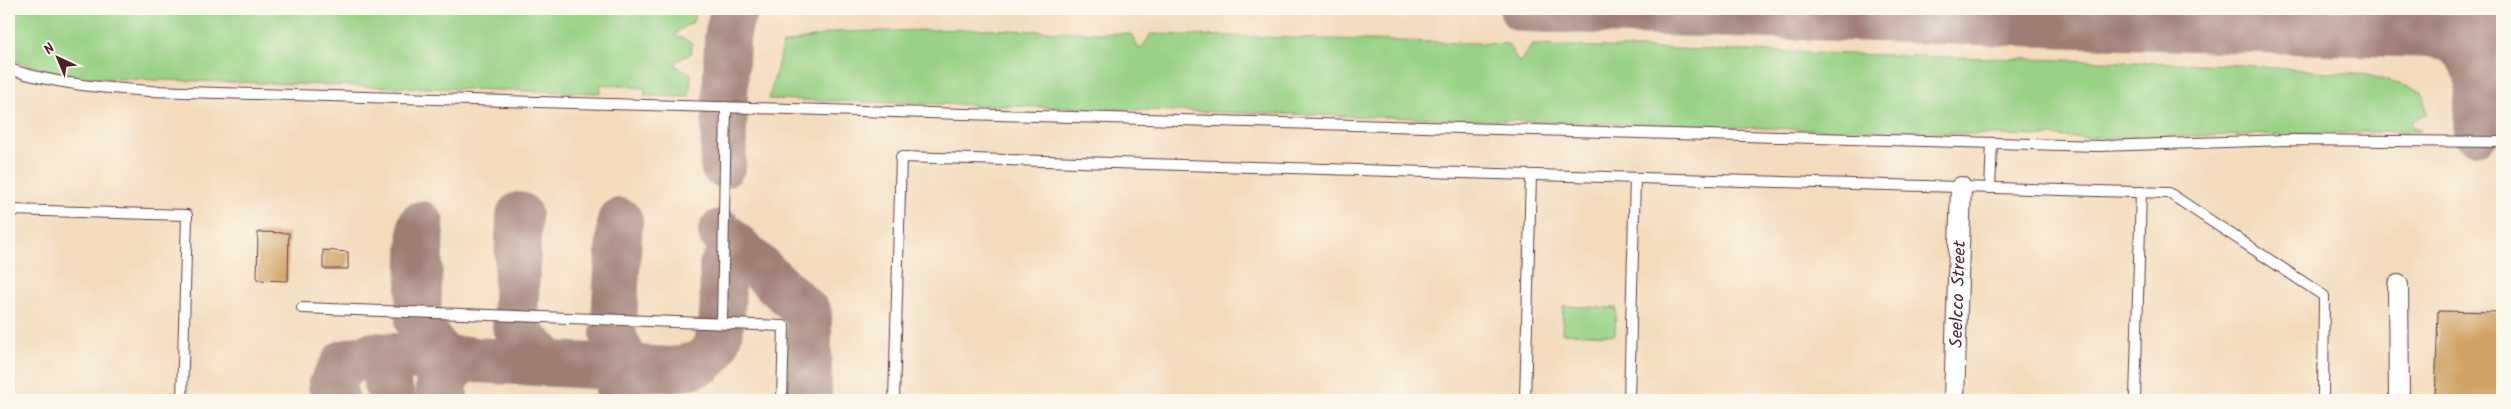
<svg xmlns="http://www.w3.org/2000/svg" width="2511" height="409" font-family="Kalam,sans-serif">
<rect width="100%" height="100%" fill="#fbf7ec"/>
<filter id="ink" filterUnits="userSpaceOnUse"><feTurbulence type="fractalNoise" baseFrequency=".02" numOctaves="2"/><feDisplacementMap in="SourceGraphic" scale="10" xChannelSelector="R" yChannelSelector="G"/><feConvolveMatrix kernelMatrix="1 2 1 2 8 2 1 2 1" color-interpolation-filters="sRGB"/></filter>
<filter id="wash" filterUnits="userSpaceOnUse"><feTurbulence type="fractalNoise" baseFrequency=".0096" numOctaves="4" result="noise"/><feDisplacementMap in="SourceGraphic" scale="20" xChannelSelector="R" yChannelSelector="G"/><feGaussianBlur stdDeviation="1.12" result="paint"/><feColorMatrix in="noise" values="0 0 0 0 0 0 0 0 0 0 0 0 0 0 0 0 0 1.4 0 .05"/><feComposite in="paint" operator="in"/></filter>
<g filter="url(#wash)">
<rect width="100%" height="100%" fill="#f3dbbc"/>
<g fill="#99d286" stroke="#727858">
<polygon points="9,9 697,9 693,22 678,31 676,35 692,43 691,53 676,62 676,66 691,74 689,97 645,96 644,88 601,84 600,93 92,78 41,69 9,59"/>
<polygon points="981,29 1131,34 1139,49 1142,48 1151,34 1508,44 1519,63 1532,45 2239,65 2368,75 2422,91 2427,113 2412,121 2411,126 2421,131 2106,138 769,99 783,44 835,32"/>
<polygon points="1563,306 1616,308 1615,335 1562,333"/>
</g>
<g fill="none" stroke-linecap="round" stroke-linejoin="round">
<g stroke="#9e7d74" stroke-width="46">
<polyline points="1522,9 2502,37"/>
<path d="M2436,35C2461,40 2475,57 2478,82L2485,59L2502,43"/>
<polyline points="2476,132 2478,82"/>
<polyline points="723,165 727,37 732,16 736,9"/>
<polyline points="519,215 515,325 524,339 550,363"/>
<polyline points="620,221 613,336 628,367 620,372 618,392 621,400"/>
<polyline points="421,224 418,322 442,358"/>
<polyline points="721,232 809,314 809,400"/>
<path d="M337,400L331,386L344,363L373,355L674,370C682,367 696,366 703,361C728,343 722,293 722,266"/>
<polyline points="394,400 386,384 390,371 403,356"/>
<polyline points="446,400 438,386 459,362 469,359"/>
</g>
</g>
<g id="blocks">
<g fill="#d0a365">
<polygon points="258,232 289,233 288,281 257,280"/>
<polygon points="323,250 348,252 348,269 323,269"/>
<polygon points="2438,311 2502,312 2502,400 2435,400"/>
</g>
</g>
</g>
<g filter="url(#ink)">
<use href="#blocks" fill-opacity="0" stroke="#633b41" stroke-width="1"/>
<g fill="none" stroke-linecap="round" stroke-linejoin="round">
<g stroke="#633b41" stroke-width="12">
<g id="service">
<path d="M9,69C55,84 102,88 151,91L2099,146L2288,140L2502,142"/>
<polyline points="1990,188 1992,143"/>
<polyline points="9,210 187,215 182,400"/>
<polyline points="302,308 784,326 782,400"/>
<polyline points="722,323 726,107"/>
<polyline points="894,400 901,157 2169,193 2324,296 2323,400"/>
<polyline points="1525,400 1531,175"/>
<polyline points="1629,400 1635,178"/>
<polyline points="2135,400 2141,192"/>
</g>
</g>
<g stroke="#633b41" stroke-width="22">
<g id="minor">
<polyline points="2398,285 2399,400"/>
<path id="s1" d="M1954,400L1961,187"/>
</g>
</g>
<use href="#service" stroke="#fff" stroke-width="10"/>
<use href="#minor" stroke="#fff" stroke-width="20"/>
</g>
</g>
<g text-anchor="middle" stroke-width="4.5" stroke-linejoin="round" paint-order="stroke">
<g font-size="18" fill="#4a1f2b" stroke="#fbf7ec">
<text dy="6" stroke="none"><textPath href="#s1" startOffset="106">Seelcco Street</textPath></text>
</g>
</g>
<rect width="2511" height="409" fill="none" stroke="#fbf7ec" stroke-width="30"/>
<g transform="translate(58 58) rotate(316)" stroke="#fbf7ec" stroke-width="4" paint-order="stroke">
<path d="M0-4L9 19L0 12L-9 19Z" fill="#4a1f2b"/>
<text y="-8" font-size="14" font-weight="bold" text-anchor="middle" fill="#4a1f2b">N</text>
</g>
</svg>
